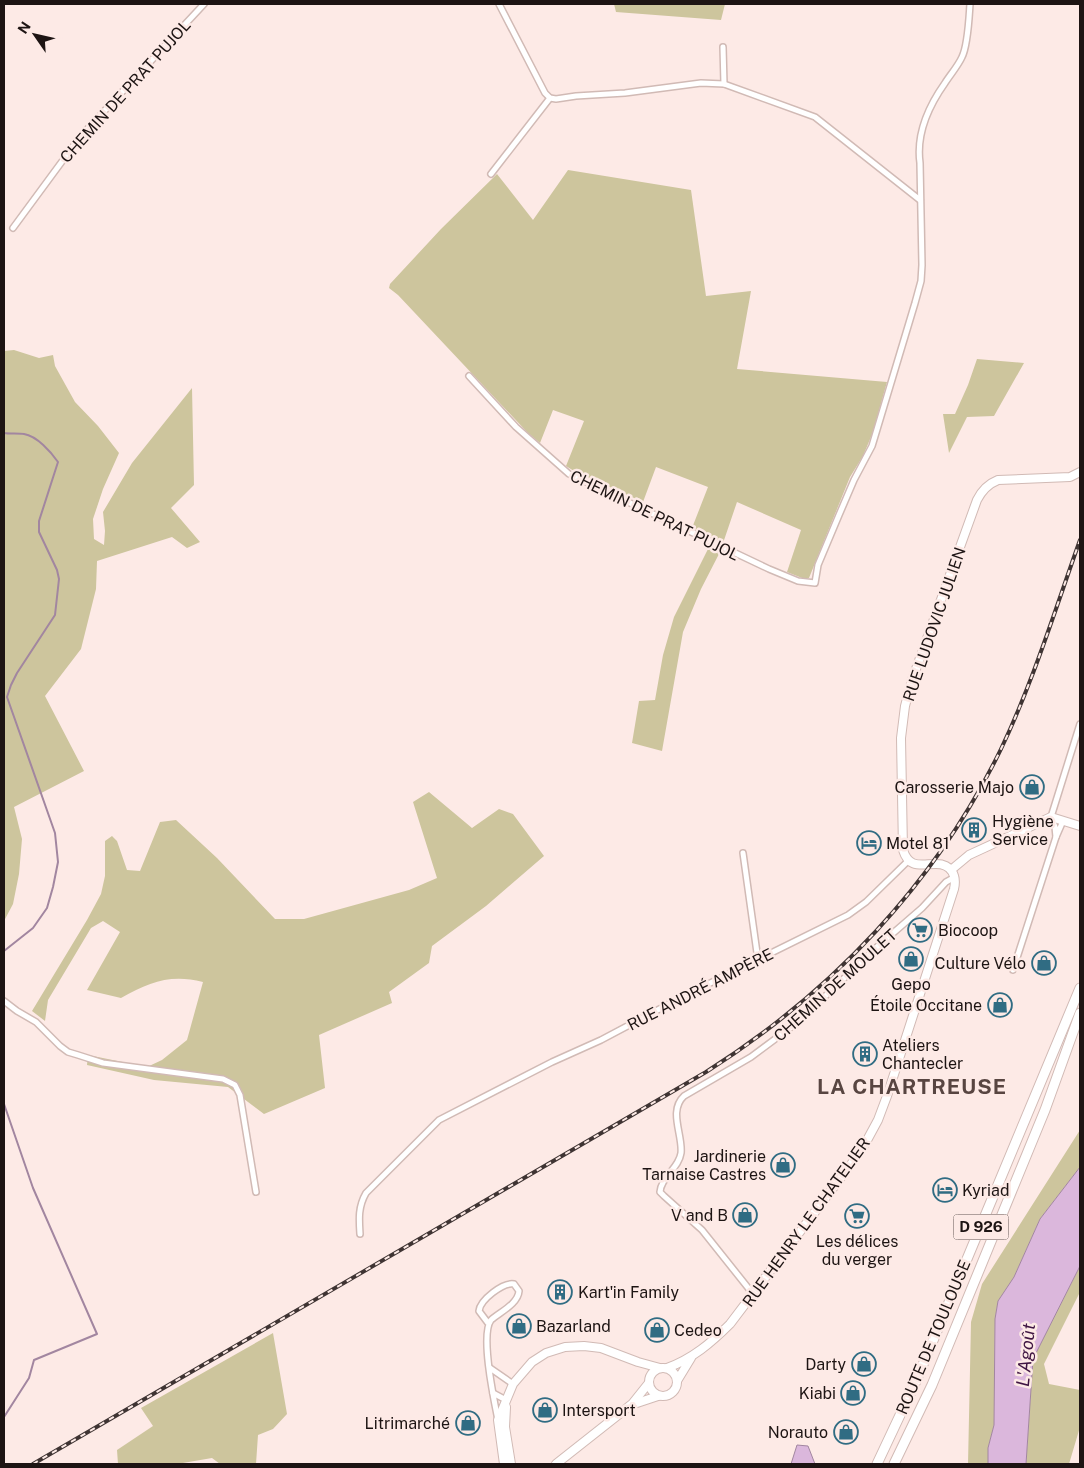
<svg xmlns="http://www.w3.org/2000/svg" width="1084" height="1468" font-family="'Public Sans',sans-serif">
<rect width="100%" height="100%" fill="#fdeae6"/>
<g fill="#cdc59d">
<polygon points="614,4 725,4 721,20 616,12"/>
<polygon points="568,170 691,190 706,296 751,291 737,369 887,382 873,432 863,456 850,477 809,578 802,578 787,572 801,530 737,502 720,552 701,589 683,632 662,751 632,743 639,701 655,700 663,655 674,617 710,545 713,537 692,528 708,487 656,467 643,502 574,471 566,466 584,421 553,410 540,443 528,433 398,295 389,288 390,284 441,229 497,174 533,220"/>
<polygon points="14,350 39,358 53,355 55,366 75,402 98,426 119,453 103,489 93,519 94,539 104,545 105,531 103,512 132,463 192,388 194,485 171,508 200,542 187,548 172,537 97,561 96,589 81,649 45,696 84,771 14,807 22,839 19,874 13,904 4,921 4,351"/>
<polygon points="977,359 1024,363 994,416 967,417 949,453 943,414 955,414 968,385"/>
<path d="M429,792L472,828L499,809L513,814L544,856L486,906L432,946L429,963L389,992L392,1003L319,1035L325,1088L264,1114L228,1087L154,1080L87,1065L88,1055L147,1067L162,1060L187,1040L203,982C170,974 150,982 121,998L87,990L120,932L103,921L91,928L48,1000L45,1021L32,1011L87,920L101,894L105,876V841L112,836L117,841L127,870L140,871L160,822L176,820L217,858L275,919H304L409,890L437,878L413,802Z"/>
<polygon points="1080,1130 1080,1167 1040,1219 1014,1277 998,1301 995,1319 994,1425 988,1448 988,1464 968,1464 971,1322 982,1284"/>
<polygon points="1080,1266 1080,1292 1044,1364 1049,1384 1080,1390 1080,1427 1069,1464 1026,1464 1033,1359"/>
<polygon points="273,1333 287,1414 273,1429 258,1435 256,1464 220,1464 212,1458 177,1464 118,1464 117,1450 153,1426 141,1408"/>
</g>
<g fill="#dbb7dc" stroke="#a286a0">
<polygon points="1080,1167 1080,1266 1033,1359 1026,1464 988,1464 988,1448 994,1425 995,1319 998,1301 1014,1277 1040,1219"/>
<polygon points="797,1445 808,1446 815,1464 791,1464"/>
</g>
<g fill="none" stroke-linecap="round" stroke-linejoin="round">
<g stroke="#a286a0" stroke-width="2">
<path d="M4,433C10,434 18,433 24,434C37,436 51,452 58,462L39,521V532L57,570L59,579L55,615L17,673L11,685L7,697L55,833L58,862L53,887L47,908L33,928L4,951"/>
<polyline points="4,1104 33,1188 97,1334 34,1360 29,1378 4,1417"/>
</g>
<g stroke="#d1bab5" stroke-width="8">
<g id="street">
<polyline points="499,4 545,93 550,98 556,99 576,96 625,93 701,83 724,84 815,117 920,200"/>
<polyline points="723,47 724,84"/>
<polyline points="491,174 550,98"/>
<polyline points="13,228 80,137 204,4"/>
<path d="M469,376L516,427L569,474L769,569L798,581L815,583L818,565L839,515L854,480L872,446L915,303L921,281L922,265L920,163C916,134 928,107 945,83C950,75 958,66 962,57C968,45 969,18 970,4"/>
<polyline points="1063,821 1056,837 1055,827 1051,817 1080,724"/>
<polyline points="743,853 758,960"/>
<polyline points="1013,970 1056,837"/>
<polyline points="4,1001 17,1011 36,1022 60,1046 68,1052 78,1055 103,1063 223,1079 235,1085 240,1095 256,1192"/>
<path d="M360,1234C359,1219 358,1207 366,1193L439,1120L552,1062L601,1040L684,996L848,915L866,902L909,860"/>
<path d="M753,1294L702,1230L664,1196L660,1192C661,1177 679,1168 681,1153C683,1135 668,1111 684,1096L751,1057L798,1022L877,947L922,908L946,882L955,877"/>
<path d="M488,1323L479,1311C480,1300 503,1282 514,1284L519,1291C518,1304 500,1312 491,1320C480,1335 494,1400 498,1420"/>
<polyline points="490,1368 513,1384"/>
<polyline points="493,1393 506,1400"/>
</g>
</g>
<g stroke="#d1bab5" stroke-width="10">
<g id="secondary">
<polyline points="951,870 969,855 1051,817 1080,826"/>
<circle cx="663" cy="1382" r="14"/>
<path d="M667,1368C692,1359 711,1343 730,1324L852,1163L865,1144L878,1120L887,1096L954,889C957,876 952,864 936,864C921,864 909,869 903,850L901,738L905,706L912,680L977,500C982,490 988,484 998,480L1070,477L1080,472"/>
<polyline points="677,1381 691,1358"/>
<polyline points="634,1404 658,1396"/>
<polyline points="506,1407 505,1427 511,1464"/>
<polyline points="504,1464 498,1420 513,1384 532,1362 546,1353 565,1347 584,1346 601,1348 638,1362 660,1368"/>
<polyline points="556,1464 632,1404 648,1384"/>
</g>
</g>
<g stroke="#d1bab5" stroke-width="11">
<g id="primary">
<polyline points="877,1464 917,1379 1080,988"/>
<polyline points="894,1464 932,1385 1045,1110 1080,1013"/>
</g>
</g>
<use href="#street" stroke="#fff" stroke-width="5"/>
<use href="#secondary" stroke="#fff" stroke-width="8"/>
<use href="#primary" stroke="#fff" stroke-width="9"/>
<g stroke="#3f3433" stroke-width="4">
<path id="rail" d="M33,1464L706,1072C831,993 936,883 1001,749C1033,682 1055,610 1080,540"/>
</g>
<use href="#rail" stroke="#fdeae6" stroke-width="2" stroke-dasharray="5.5" stroke-linecap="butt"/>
</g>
<defs>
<g id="shop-ring" transform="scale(1.25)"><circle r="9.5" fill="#fdeae6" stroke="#306c83" stroke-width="1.5"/><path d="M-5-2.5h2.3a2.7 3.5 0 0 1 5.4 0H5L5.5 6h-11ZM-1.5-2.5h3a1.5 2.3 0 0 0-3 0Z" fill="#306c83"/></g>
<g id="building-ring" transform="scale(1.25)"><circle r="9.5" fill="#fdeae6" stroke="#306c83" stroke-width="1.5"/><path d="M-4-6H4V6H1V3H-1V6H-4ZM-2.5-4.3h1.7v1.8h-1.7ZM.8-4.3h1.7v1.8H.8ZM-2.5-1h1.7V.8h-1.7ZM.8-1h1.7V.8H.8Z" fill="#306c83"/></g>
<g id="hotel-ring" transform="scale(1.25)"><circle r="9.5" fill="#fdeae6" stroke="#306c83" stroke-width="1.5"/><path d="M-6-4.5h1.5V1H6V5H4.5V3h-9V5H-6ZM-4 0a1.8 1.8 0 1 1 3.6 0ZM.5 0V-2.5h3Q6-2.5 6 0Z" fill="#306c83"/></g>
<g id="supermarket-ring" transform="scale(1.25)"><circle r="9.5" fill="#fdeae6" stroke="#306c83" stroke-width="1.5"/><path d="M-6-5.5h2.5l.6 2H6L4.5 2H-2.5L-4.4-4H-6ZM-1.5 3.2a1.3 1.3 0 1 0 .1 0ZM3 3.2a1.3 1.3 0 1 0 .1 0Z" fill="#306c83"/></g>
</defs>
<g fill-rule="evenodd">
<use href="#shop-ring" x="1032" y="787"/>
<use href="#building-ring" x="974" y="830"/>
<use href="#hotel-ring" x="869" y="843"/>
<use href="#supermarket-ring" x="920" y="930"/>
<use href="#shop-ring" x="911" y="959"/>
<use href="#shop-ring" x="1044" y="963"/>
<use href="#shop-ring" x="1000" y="1005"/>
<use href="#building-ring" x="865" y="1054"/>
<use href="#shop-ring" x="783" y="1165"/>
<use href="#hotel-ring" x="945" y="1190"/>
<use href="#shop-ring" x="745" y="1215"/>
<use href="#supermarket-ring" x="857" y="1216"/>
<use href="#building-ring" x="560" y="1292"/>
<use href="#shop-ring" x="519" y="1326"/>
<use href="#shop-ring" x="657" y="1330"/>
<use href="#shop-ring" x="864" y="1364"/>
<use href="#shop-ring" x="853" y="1393"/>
<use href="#shop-ring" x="545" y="1410"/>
<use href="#shop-ring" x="468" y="1423"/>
<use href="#shop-ring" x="846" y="1432"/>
</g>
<g text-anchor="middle" stroke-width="5" stroke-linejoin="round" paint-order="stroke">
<rect fill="#fdeae6" stroke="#605452" stroke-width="1" x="953.5" y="1214.5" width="55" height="25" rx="4"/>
<g font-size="15" font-weight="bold" fill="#1d1413">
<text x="981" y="1232">D 926</text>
</g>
<g font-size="16" fill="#1d1413" stroke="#fdeae6">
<text transform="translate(125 91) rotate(-48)" y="6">CHEMIN DE PRAT PUJOL</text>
<text transform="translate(655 515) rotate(26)" y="6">CHEMIN DE PRAT PUJOL</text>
<text transform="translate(934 624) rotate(-71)" y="6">RUE LUDOVIC JULIEN</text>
<text transform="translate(835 985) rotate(-42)" y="6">CHEMIN DE MOULET</text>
<text transform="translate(700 989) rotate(-27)" y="6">RUE ANDRÉ AMPÈRE</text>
<text transform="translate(806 1222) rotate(-54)" y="6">RUE HENRY LE CHATELIER</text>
<text transform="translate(933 1337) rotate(-67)" y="6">ROUTE DE TOULOUSE</text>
</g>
<g font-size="16" fill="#1d1413" stroke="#fdeae6" text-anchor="end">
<text x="1014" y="793">Carosserie Majo</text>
<text x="992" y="827" text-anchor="start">Hygiène<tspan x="992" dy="18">Service</tspan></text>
<text x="886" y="849" text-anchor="start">Motel 81</text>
<text x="938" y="936" text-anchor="start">Biocoop</text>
<text x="1026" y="969">Culture Vélo</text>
<text x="911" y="990" text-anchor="middle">Gepo</text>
<text x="982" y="1011">Étoile Occitane</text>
<text x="882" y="1051" text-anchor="start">Ateliers<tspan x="882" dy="18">Chantecler</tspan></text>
<text x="766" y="1162">Jardinerie<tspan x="766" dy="18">Tarnaise Castres</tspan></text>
<text x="962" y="1196" text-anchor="start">Kyriad</text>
<text x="728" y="1221">V and B</text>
<text x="857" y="1247" text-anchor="middle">Les délices<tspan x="857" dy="18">du verger</tspan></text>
<text x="578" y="1298" text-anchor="start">Kart'in Family</text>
<text x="536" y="1332" text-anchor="start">Bazarland</text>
<text x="674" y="1336" text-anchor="start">Cedeo</text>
<text x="846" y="1370">Darty</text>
<text x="836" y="1399">Kiabi</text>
<text x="562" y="1416" text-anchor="start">Intersport</text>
<text x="450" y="1429">Litrimarché</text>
<text x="828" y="1438">Norauto</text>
</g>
<g font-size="18" font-style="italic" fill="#401643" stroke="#fdeae6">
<text transform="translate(1026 1355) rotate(-84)" y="6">L'Agoût</text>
</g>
<g font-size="21" font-weight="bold" letter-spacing="1" fill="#584541" stroke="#fdeae6">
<text x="912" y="1094">LA CHARTREUSE</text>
</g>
</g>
<rect width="1084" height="1468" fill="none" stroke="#1d1413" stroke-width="10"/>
<g transform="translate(35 35) rotate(304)" stroke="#fdeae6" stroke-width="4" paint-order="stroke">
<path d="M0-4L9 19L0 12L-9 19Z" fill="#1d1413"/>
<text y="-8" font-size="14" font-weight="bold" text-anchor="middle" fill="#1d1413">N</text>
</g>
</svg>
